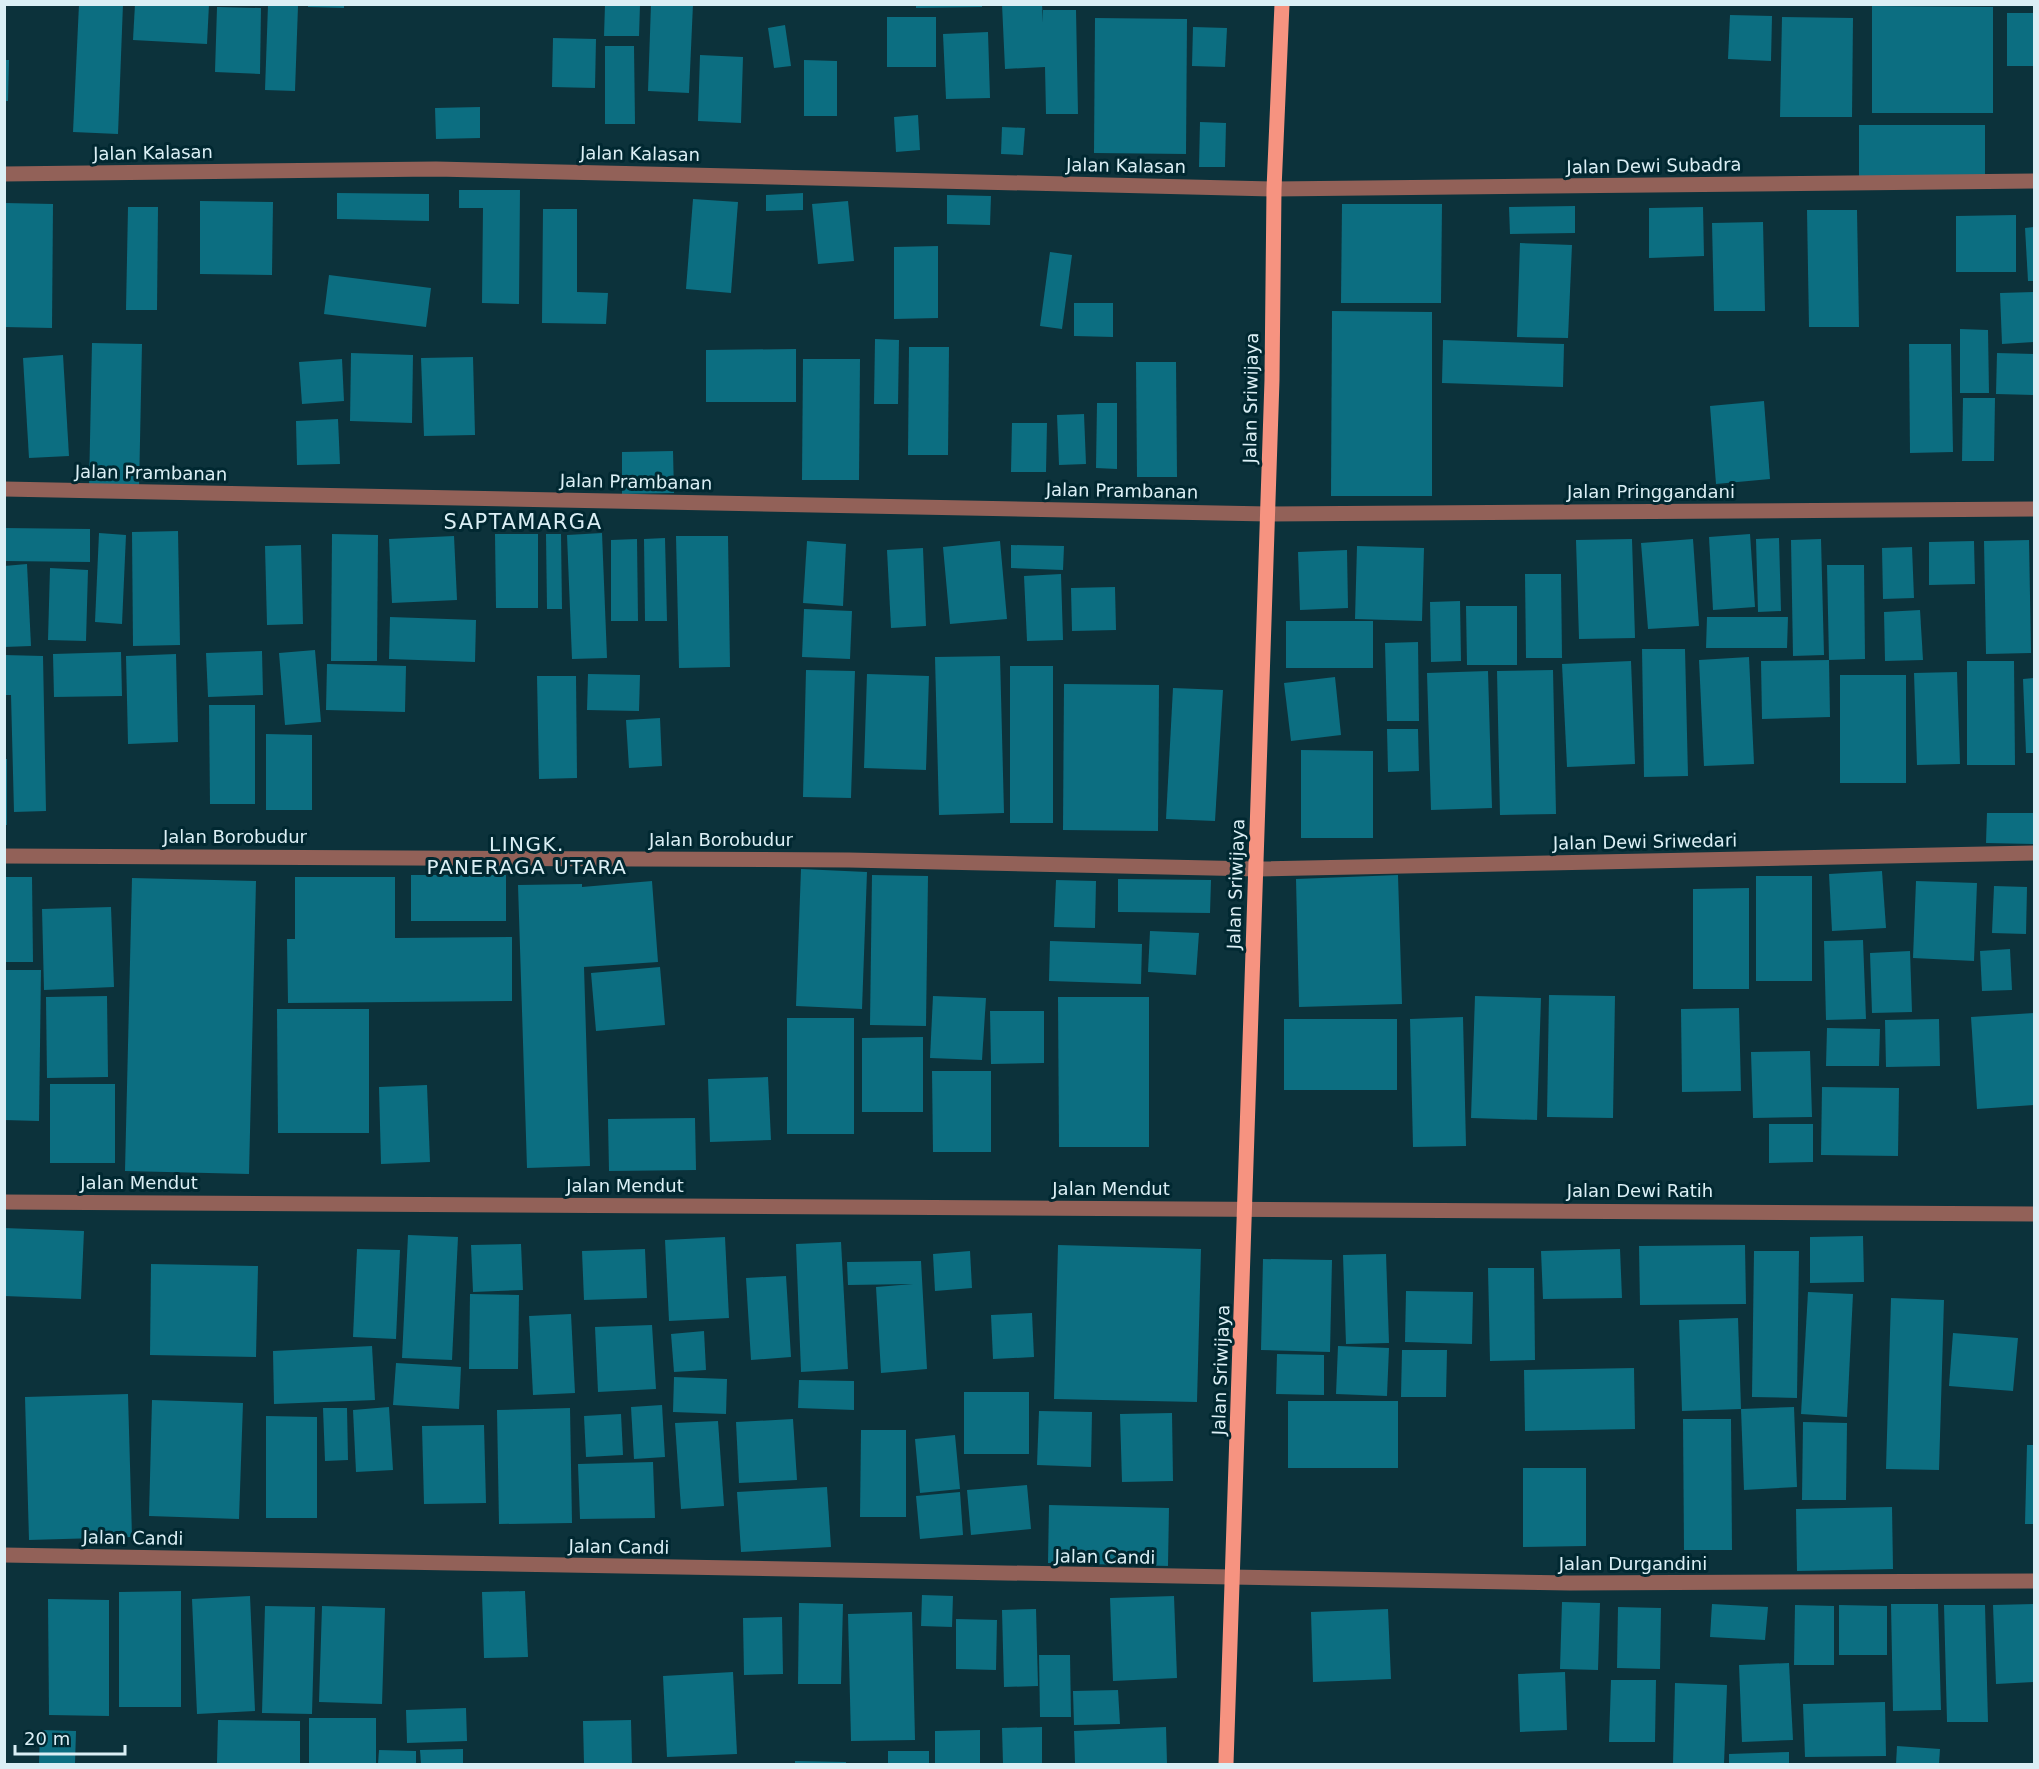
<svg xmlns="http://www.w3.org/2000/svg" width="2039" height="1769" font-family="'DejaVu Sans',sans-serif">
<rect width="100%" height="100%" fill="#0c323b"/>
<g fill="#0c6e81">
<polygon points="79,4 123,4 118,134 73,132"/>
<polygon points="135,4 209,4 207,44 133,40"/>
<polygon points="308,4 344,4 344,8 308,7"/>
<polygon points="605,4 640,4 639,36 604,36"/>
<polygon points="651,4 693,4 689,93 648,91"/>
<polygon points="916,4 982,4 982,7 916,8"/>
<polygon points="1002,4 1042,4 1043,23 1043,10 1076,10 1078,114 1046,114 1045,67 1005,69"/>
<polygon points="268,5 298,6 295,91 265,90"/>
<polygon points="1872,6 1993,7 1993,113 1872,113"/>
<polygon points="217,7 261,8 260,74 215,72"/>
<rect x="2007" y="13" width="27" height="53"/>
<polygon points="1730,15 1772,16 1771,61 1728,59"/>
<rect x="887" y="17" width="49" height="50"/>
<polygon points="1782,17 1853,18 1852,117 1780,117"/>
<polygon points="1095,18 1187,19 1186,154 1094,153"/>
<polygon points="785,25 791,66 774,68 768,28"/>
<polygon points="1193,27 1227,28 1225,67 1192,66"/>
<polygon points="988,32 990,98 946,99 943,34"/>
<polygon points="553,38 596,39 595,88 552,87"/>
<polygon points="605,46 634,46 635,124 605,124"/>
<polygon points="700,55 743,57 741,123 698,121"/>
<polygon points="4,60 9,60 8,101 4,101"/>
<polygon points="804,60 837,61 837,116 804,116"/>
<polygon points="480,107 480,138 436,139 435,108"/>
<polygon points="918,115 920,150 896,152 894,117"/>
<polygon points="1200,122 1226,123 1225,167 1199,167"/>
<rect x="1859" y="125" width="126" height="52"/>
<polygon points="1002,127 1025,128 1023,155 1001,154"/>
<polygon points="459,190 520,190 519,304 482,303 483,208 459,208"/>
<polygon points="337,193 429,194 429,221 337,219"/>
<polygon points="803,193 803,210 766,211 766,195"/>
<polygon points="947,195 991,196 990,225 947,224"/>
<polygon points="693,199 738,202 731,293 686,289"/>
<polygon points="200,201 273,202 272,275 200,274"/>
<polygon points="848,201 854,261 818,264 812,204"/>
<polygon points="5,203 53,204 52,328 4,327"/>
<polygon points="1342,204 1442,204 1441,303 1341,303"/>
<polygon points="1575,206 1575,233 1510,234 1509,207"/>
<polygon points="128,207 158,207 157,310 126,310"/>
<polygon points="1703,207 1704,256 1649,258 1649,208"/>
<polygon points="543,209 577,209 577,292 608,293 606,324 542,323"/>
<polygon points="1807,210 1857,210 1859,327 1809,327"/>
<polygon points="2016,215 2016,272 1956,272 1956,216"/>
<polygon points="1763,222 1765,311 1714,311 1712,223"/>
<polygon points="2034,227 2034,281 2028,281 2025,228"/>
<polygon points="1520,243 1572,245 1568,338 1517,337"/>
<polygon points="938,246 938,318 894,319 894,247"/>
<polygon points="1050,252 1072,255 1062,329 1040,326"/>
<polygon points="329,275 431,288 426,327 324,314"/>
<polygon points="2034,292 2034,342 2002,344 2000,293"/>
<polygon points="1074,303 1113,303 1113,337 1074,336"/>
<polygon points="1332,311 1432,312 1432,496 1331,496"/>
<polygon points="1960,329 1988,330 1989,393 1960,393"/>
<polygon points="875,339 899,340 898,404 874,404"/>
<polygon points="1443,340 1564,344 1563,387 1442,383"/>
<polygon points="92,343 142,344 139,489 89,488"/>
<polygon points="1909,344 1951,344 1953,452 1910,453"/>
<polygon points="909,347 949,347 948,455 908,455"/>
<polygon points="796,349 796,402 706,402 706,350"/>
<polygon points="351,353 413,355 412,423 350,421"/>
<polygon points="1997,353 2034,354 2034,395 1996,394"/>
<polygon points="63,355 69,456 29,458 23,358"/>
<polygon points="473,357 475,435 424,436 421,358"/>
<polygon points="342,359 344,401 302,404 299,362"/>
<polygon points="803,359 860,359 859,480 802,480"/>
<polygon points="1136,362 1176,362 1177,477 1137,477"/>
<polygon points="1963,398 1995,398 1994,461 1962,461"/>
<polygon points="1764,401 1770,479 1716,484 1710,406"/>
<polygon points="1097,403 1117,403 1117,469 1096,468"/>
<polygon points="1084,414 1086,464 1059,465 1057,415"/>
<polygon points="338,419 340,464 297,465 296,421"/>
<polygon points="1012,423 1047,423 1046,472 1011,472"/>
<polygon points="673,451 674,493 622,494 622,452"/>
<polygon points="4,528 90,529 90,562 4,561"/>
<polygon points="178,531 180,645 133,646 132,532"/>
<polygon points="99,533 126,535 122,624 95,622"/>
<polygon points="602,533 607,658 572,659 567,535"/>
<polygon points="332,534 378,535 377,661 331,661"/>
<polygon points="495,534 538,534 538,608 496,608"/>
<polygon points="546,534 561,534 562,609 547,609"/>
<polygon points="1750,534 1755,607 1713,610 1709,537"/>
<polygon points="454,536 457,600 392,603 389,539"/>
<polygon points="676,536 728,536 730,667 679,668"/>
<polygon points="665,538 667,621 645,621 644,539"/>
<polygon points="1779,538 1781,611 1758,612 1756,539"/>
<polygon points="637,539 638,621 611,621 611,540"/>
<polygon points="1632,539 1635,638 1579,639 1576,540"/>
<polygon points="1693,539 1699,626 1648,629 1641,543"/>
<polygon points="1821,539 1824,655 1793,656 1791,540"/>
<polygon points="2029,540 2031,653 1986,654 1984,541"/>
<polygon points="807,541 846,544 843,606 803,603"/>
<polygon points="1000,541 1007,619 950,624 943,547"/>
<polygon points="1974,541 1975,584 1929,585 1929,542"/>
<polygon points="301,545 303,624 267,625 265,546"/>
<polygon points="1011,545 1064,546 1063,570 1011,568"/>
<polygon points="1357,546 1424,548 1422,621 1355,619"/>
<polygon points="1912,547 1914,598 1883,599 1882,548"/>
<polygon points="923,548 926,626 891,628 887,550"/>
<polygon points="1347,550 1348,608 1300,610 1298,552"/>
<polygon points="27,564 31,646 4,647 4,566"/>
<polygon points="1827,565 1864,565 1865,659 1829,660"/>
<polygon points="50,568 88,570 86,641 48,640"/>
<polygon points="1061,574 1063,640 1027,641 1024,576"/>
<polygon points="1525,574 1561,574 1562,658 1526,658"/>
<polygon points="1115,587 1116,630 1072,631 1071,588"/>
<polygon points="1460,601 1461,661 1431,662 1430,602"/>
<polygon points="1466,606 1517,606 1517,665 1467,665"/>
<polygon points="804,609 852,611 850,659 802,657"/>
<polygon points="1920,610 1923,660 1885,661 1884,612"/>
<polygon points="390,617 476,620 475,662 389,659"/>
<polygon points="1707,617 1788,617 1787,648 1706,648"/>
<rect x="1286" y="621" width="87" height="47"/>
<polygon points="1418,642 1419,721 1387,721 1385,643"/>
<polygon points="1642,649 1685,649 1688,776 1644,777"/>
<polygon points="315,650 321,722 285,725 279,653"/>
<polygon points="262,651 263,695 208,697 206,653"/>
<polygon points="121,652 122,696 54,697 53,654"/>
<polygon points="176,654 178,742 128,744 126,656"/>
<polygon points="4,655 43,656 46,811 14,812 11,695 4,695"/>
<polygon points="1000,656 1004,813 939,815 935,657"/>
<polygon points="1749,657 1754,764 1704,766 1699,660"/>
<polygon points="1829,660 1830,717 1762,719 1761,661"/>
<polygon points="1631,661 1635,764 1567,767 1562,664"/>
<polygon points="1967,661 2014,661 2015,765 1967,765"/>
<polygon points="327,664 406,666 405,712 326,710"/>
<rect x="1010" y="666" width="43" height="157"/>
<polygon points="806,670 855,671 851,798 803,797"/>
<polygon points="1553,670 1556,814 1500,815 1497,671"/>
<polygon points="1488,671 1492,808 1431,810 1427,673"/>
<polygon points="1957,672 1960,764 1917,765 1914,673"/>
<polygon points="588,674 640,675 639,711 587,710"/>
<polygon points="867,674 929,676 926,770 864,768"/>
<rect x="1840" y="675" width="66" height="108"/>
<polygon points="537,676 576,676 577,778 539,779"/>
<polygon points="1335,677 1341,735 1291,741 1284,683"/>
<polygon points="2034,678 2034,753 2026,753 2023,679"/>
<polygon points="1064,684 1159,685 1158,831 1063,830"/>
<polygon points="1173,688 1223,690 1215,821 1166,819"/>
<polygon points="209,705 255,705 255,804 210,804"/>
<polygon points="660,718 662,766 629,768 626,720"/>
<polygon points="1387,729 1418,729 1419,771 1388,772"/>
<polygon points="266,734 312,735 312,810 266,810"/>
<polygon points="1301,750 1373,751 1373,838 1301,838"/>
<rect x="4" y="759" width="3" height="66"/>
<polygon points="1987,813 2034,813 2034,844 1986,843"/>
<polygon points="801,869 867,872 862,1009 796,1006"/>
<polygon points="1882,871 1886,928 1832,931 1829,874"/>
<rect x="411" y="875" width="95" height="46"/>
<polygon points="872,875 928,876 926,1026 870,1025"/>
<polygon points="1398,875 1402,1004 1299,1007 1296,879"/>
<rect x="1756" y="876" width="56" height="105"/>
<polygon points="4,877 32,877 33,962 4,962"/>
<polygon points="295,877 395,877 395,938 512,937 512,1001 288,1003 287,939 295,939"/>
<polygon points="132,878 256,881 249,1174 125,1171"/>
<polygon points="1118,879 1211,880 1210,913 1118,912"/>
<polygon points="1056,880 1096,881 1095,928 1054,927"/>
<polygon points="652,881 658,962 584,967 590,1166 527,1168 518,885 582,884 582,887"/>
<polygon points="1916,881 1977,883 1974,961 1913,958"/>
<polygon points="1994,886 2027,887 2026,934 1992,933"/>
<polygon points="1749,888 1749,989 1693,989 1693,889"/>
<polygon points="111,907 114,987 44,990 42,909"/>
<polygon points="1150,931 1199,933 1196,975 1148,972"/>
<polygon points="1863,940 1866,1019 1826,1020 1824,941"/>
<polygon points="1050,941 1142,944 1141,984 1049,981"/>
<polygon points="2010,949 2012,990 1982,991 1980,951"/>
<polygon points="1910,951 1912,1012 1872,1013 1870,953"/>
<polygon points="660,967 665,1025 596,1031 591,973"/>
<polygon points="4,970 41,970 39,1121 4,1120"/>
<polygon points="1549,995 1615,996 1613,1118 1547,1117"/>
<polygon points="107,996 108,1077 47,1078 46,997"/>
<polygon points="933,996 986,998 982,1060 930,1058"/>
<polygon points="1475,996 1541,998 1537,1120 1471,1118"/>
<polygon points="1058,997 1149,997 1149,1147 1059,1147"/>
<polygon points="1739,1008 1741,1091 1682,1092 1681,1009"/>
<polygon points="277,1009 369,1009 369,1133 278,1133"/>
<polygon points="990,1011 1044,1011 1044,1063 991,1064"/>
<polygon points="2034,1013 2034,1105 1977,1109 1971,1017"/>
<polygon points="1463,1017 1466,1146 1413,1147 1410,1019"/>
<rect x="787" y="1018" width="67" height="116"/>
<rect x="1284" y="1019" width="113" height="71"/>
<polygon points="1939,1019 1940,1066 1886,1067 1885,1020"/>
<polygon points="1827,1028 1880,1029 1879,1066 1826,1066"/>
<polygon points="923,1037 923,1112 862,1112 862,1038"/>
<polygon points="1810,1051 1812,1117 1753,1118 1751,1052"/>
<polygon points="932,1071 991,1071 991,1152 933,1152"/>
<polygon points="768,1077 771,1140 710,1142 708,1079"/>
<rect x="50" y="1084" width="65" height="79"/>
<polygon points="427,1085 430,1162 381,1164 379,1087"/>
<polygon points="1822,1087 1899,1088 1898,1156 1821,1155"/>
<polygon points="695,1118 696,1170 609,1171 608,1119"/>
<polygon points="1769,1124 1813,1124 1813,1162 1769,1163"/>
<polygon points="4,1228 84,1231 81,1299 4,1296"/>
<polygon points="408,1235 458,1237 452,1360 402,1358"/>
<polygon points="1863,1236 1864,1282 1810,1283 1810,1237"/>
<polygon points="725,1237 729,1318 669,1321 665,1240"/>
<polygon points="841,1242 848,1369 801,1372 796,1244"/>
<polygon points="521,1244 523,1290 473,1292 471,1245"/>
<polygon points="1058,1245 1201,1249 1197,1402 1054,1399"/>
<polygon points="1745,1245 1746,1304 1640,1305 1639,1246"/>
<polygon points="357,1249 400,1250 396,1339 353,1337"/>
<polygon points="645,1249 647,1298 584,1300 582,1251"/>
<polygon points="1620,1249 1622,1298 1543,1299 1541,1251"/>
<polygon points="970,1251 972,1288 935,1291 933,1254"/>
<polygon points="1754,1251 1799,1251 1797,1398 1752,1397"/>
<polygon points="1386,1254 1389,1343 1346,1344 1343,1255"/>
<polygon points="1263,1259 1332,1260 1330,1352 1261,1350"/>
<polygon points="921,1261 927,1369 881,1373 876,1287 913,1284 848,1285 847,1262"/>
<polygon points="151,1264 258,1266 256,1357 150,1355"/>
<polygon points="1488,1268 1534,1268 1535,1360 1490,1361"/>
<polygon points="786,1276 791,1357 751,1360 746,1278"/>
<polygon points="1406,1291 1473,1292 1472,1344 1405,1342"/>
<polygon points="1808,1292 1853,1294 1847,1417 1801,1414"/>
<polygon points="470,1294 519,1295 518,1369 469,1369"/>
<polygon points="1891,1298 1944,1300 1939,1470 1886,1469"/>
<polygon points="1032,1313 1034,1357 993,1359 991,1315"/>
<polygon points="571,1314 575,1393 533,1395 529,1316"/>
<polygon points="1738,1318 1741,1409 1682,1411 1679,1320"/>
<polygon points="652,1325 656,1389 598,1392 595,1327"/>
<polygon points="704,1331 706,1370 674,1372 671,1334"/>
<polygon points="1953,1333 2018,1338 2013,1391 1949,1386"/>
<polygon points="372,1346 375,1400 274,1404 273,1351"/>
<polygon points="1338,1346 1389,1348 1387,1396 1336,1394"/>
<polygon points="1402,1350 1447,1350 1446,1397 1401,1397"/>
<polygon points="1277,1354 1324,1355 1324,1395 1276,1394"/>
<polygon points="396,1363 461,1367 459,1409 393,1405"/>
<polygon points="1634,1368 1635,1429 1525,1431 1524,1370"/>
<polygon points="674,1377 727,1379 726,1414 673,1412"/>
<polygon points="799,1380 854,1381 854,1410 798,1408"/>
<rect x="964" y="1392" width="65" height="62"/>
<polygon points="128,1394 132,1537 29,1540 25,1397"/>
<polygon points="152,1400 243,1403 239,1519 149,1516"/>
<rect x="1288" y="1401" width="110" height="67"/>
<polygon points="662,1405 665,1457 634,1459 631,1407"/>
<polygon points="389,1407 393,1470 356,1472 353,1410"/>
<polygon points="1794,1407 1797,1487 1744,1490 1741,1409"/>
<polygon points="323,1408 347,1408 348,1460 325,1461"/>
<polygon points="570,1408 572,1523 499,1524 497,1410"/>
<polygon points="1039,1411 1092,1412 1091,1467 1037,1465"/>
<polygon points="1172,1413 1173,1481 1122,1482 1120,1414"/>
<polygon points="621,1414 623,1455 586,1457 584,1416"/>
<polygon points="266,1416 317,1417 317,1518 266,1518"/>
<polygon points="793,1419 797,1480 739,1483 736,1422"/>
<polygon points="1683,1419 1731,1419 1732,1550 1684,1550"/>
<polygon points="718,1421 724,1506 681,1509 675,1423"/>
<polygon points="1803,1422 1847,1423 1846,1500 1802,1500"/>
<polygon points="484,1425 486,1503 424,1504 422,1426"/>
<polygon points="861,1430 906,1430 906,1517 860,1517"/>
<polygon points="955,1435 960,1489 920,1493 915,1439"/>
<polygon points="2027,1445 2034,1445 2034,1524 2025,1524"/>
<polygon points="653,1462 655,1518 580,1519 578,1464"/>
<polygon points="1523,1468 1586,1468 1586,1546 1523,1547"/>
<polygon points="1027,1485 1031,1529 971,1535 967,1490"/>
<polygon points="827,1487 831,1547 741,1552 737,1492"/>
<polygon points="960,1492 963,1535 920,1539 916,1496"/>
<polygon points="1049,1505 1169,1508 1168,1566 1048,1563"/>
<polygon points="1892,1507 1893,1569 1797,1571 1796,1509"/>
<polygon points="181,1591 181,1707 119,1707 119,1592"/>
<polygon points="525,1591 528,1657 484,1658 482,1592"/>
<polygon points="922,1595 953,1596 952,1627 921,1626"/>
<polygon points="250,1596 255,1711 197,1714 192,1599"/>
<polygon points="1174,1596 1177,1678 1113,1681 1110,1598"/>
<polygon points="48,1599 109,1600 109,1716 49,1715"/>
<polygon points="1562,1602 1600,1603 1598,1670 1560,1669"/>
<polygon points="799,1603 843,1604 841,1684 798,1684"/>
<polygon points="1712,1604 1768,1607 1765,1640 1710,1637"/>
<polygon points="1891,1604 1938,1604 1941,1710 1893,1711"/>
<polygon points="2034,1604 2034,1682 1996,1684 1993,1605"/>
<polygon points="1795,1605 1834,1606 1834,1665 1794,1665"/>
<polygon points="1839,1605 1887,1606 1887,1655 1839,1655"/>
<polygon points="1944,1605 1985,1605 1988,1722 1947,1722"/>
<polygon points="265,1606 315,1607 312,1714 262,1713"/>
<polygon points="322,1606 385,1608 382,1704 319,1702"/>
<polygon points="1618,1607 1661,1608 1660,1669 1617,1668"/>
<polygon points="1036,1609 1038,1686 1004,1687 1002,1610"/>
<polygon points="1388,1609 1391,1679 1313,1682 1311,1612"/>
<polygon points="912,1612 915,1740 851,1741 848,1614"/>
<polygon points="782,1617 783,1674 744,1675 743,1618"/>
<polygon points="956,1619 997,1620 996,1670 956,1669"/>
<polygon points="1039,1655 1070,1655 1071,1717 1040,1717"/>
<polygon points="1789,1663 1793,1740 1742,1742 1739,1665"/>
<polygon points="733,1672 737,1754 667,1757 663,1676"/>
<polygon points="1565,1672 1567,1730 1520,1732 1518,1674"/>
<polygon points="1611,1680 1656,1680 1655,1742 1609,1742"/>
<polygon points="1675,1683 1727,1685 1724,1764 1673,1764"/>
<polygon points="1118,1690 1120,1724 1074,1725 1073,1691"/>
<polygon points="1885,1702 1886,1756 1805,1757 1803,1704"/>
<polygon points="466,1708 467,1741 407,1743 406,1710"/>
<rect x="309" y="1718" width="67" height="46"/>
<polygon points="218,1720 300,1721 300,1764 217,1763"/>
<polygon points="631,1720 632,1764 584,1764 583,1721"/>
<polygon points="1042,1727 1042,1763 1003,1764 1002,1728"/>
<polygon points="1166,1727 1167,1764 1075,1764 1074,1731"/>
<polygon points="40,1730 76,1731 75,1764 39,1764"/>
<polygon points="980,1730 980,1764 935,1764 935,1731"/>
<polygon points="1897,1746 1940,1749 1939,1764 1896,1764"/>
<polygon points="463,1749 463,1764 421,1764 420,1750"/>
<polygon points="379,1750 416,1751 416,1764 378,1764"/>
<rect x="888" y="1751" width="41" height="13"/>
<polygon points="1789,1752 1789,1764 1729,1764 1729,1754"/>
<polygon points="795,1761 846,1762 846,1764 795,1764"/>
</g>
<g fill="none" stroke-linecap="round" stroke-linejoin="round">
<g stroke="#926158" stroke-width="15">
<polyline points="4,174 436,169 1274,189 2034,181"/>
<polyline points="4,489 1268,514 2034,509"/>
<polyline points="4,856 849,860 1256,869 2034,853"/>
<polyline points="4,1202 2034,1214"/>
<polyline points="4,1555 1570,1583 2034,1581"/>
</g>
<polyline stroke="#f69380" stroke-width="15" points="1226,1764 1272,380 1274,189 1282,4"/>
</g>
<g text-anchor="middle" stroke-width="6" stroke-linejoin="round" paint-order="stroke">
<g font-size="18" fill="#dbeff5" stroke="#012831">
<text transform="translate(153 153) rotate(-1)" y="6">Jalan Kalasan</text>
<text transform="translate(640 154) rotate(1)" y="6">Jalan Kalasan</text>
<text transform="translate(1126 166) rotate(1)" y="6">Jalan Kalasan</text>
<text transform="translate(1654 166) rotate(-1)" y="6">Jalan Dewi Subadra</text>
<text transform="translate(1251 398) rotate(-89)" y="6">Jalan Sriwijaya</text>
<text transform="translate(151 473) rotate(1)" y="6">Jalan Prambanan</text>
<text transform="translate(636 482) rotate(1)" y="6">Jalan Prambanan</text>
<text transform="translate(1122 491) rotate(1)" y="6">Jalan Prambanan</text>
<text x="1651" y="498">Jalan Pringgandani</text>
<text x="235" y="843">Jalan Borobudur</text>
<text x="721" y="846">Jalan Borobudur</text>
<text transform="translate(1645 842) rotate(-1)" y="6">Jalan Dewi Sriwedari</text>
<text transform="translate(1236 884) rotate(-88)" y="6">Jalan Sriwijaya</text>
<text x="139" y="1189">Jalan Mendut</text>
<text x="625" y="1192">Jalan Mendut</text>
<text x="1111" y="1195">Jalan Mendut</text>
<text x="1640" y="1197">Jalan Dewi Ratih</text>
<text transform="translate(1221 1370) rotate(-88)" y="6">Jalan Sriwijaya</text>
<text transform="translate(133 1538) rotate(1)" y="6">Jalan Candi</text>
<text transform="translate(619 1547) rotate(1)" y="6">Jalan Candi</text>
<text transform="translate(1105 1557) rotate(1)" y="6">Jalan Candi</text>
<text x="1633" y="1570">Jalan Durgandini</text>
</g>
<g font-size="20" letter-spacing="1.5" fill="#dbeff5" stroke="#012831">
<text x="527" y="851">LINGK.<tspan x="527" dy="23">PANERAGA UTARA</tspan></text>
</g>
<g font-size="21" letter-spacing="1.5" fill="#dbeff5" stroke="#012831">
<text x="523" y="529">SAPTAMARGA</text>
</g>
</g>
<rect width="2039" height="1769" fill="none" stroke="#dbeff5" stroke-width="12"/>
<path d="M15 1745v9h110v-9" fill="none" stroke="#dbeff5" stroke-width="3"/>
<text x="24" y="1745" font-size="18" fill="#dbeff5" stroke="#012831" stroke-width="4.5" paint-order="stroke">20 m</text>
</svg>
